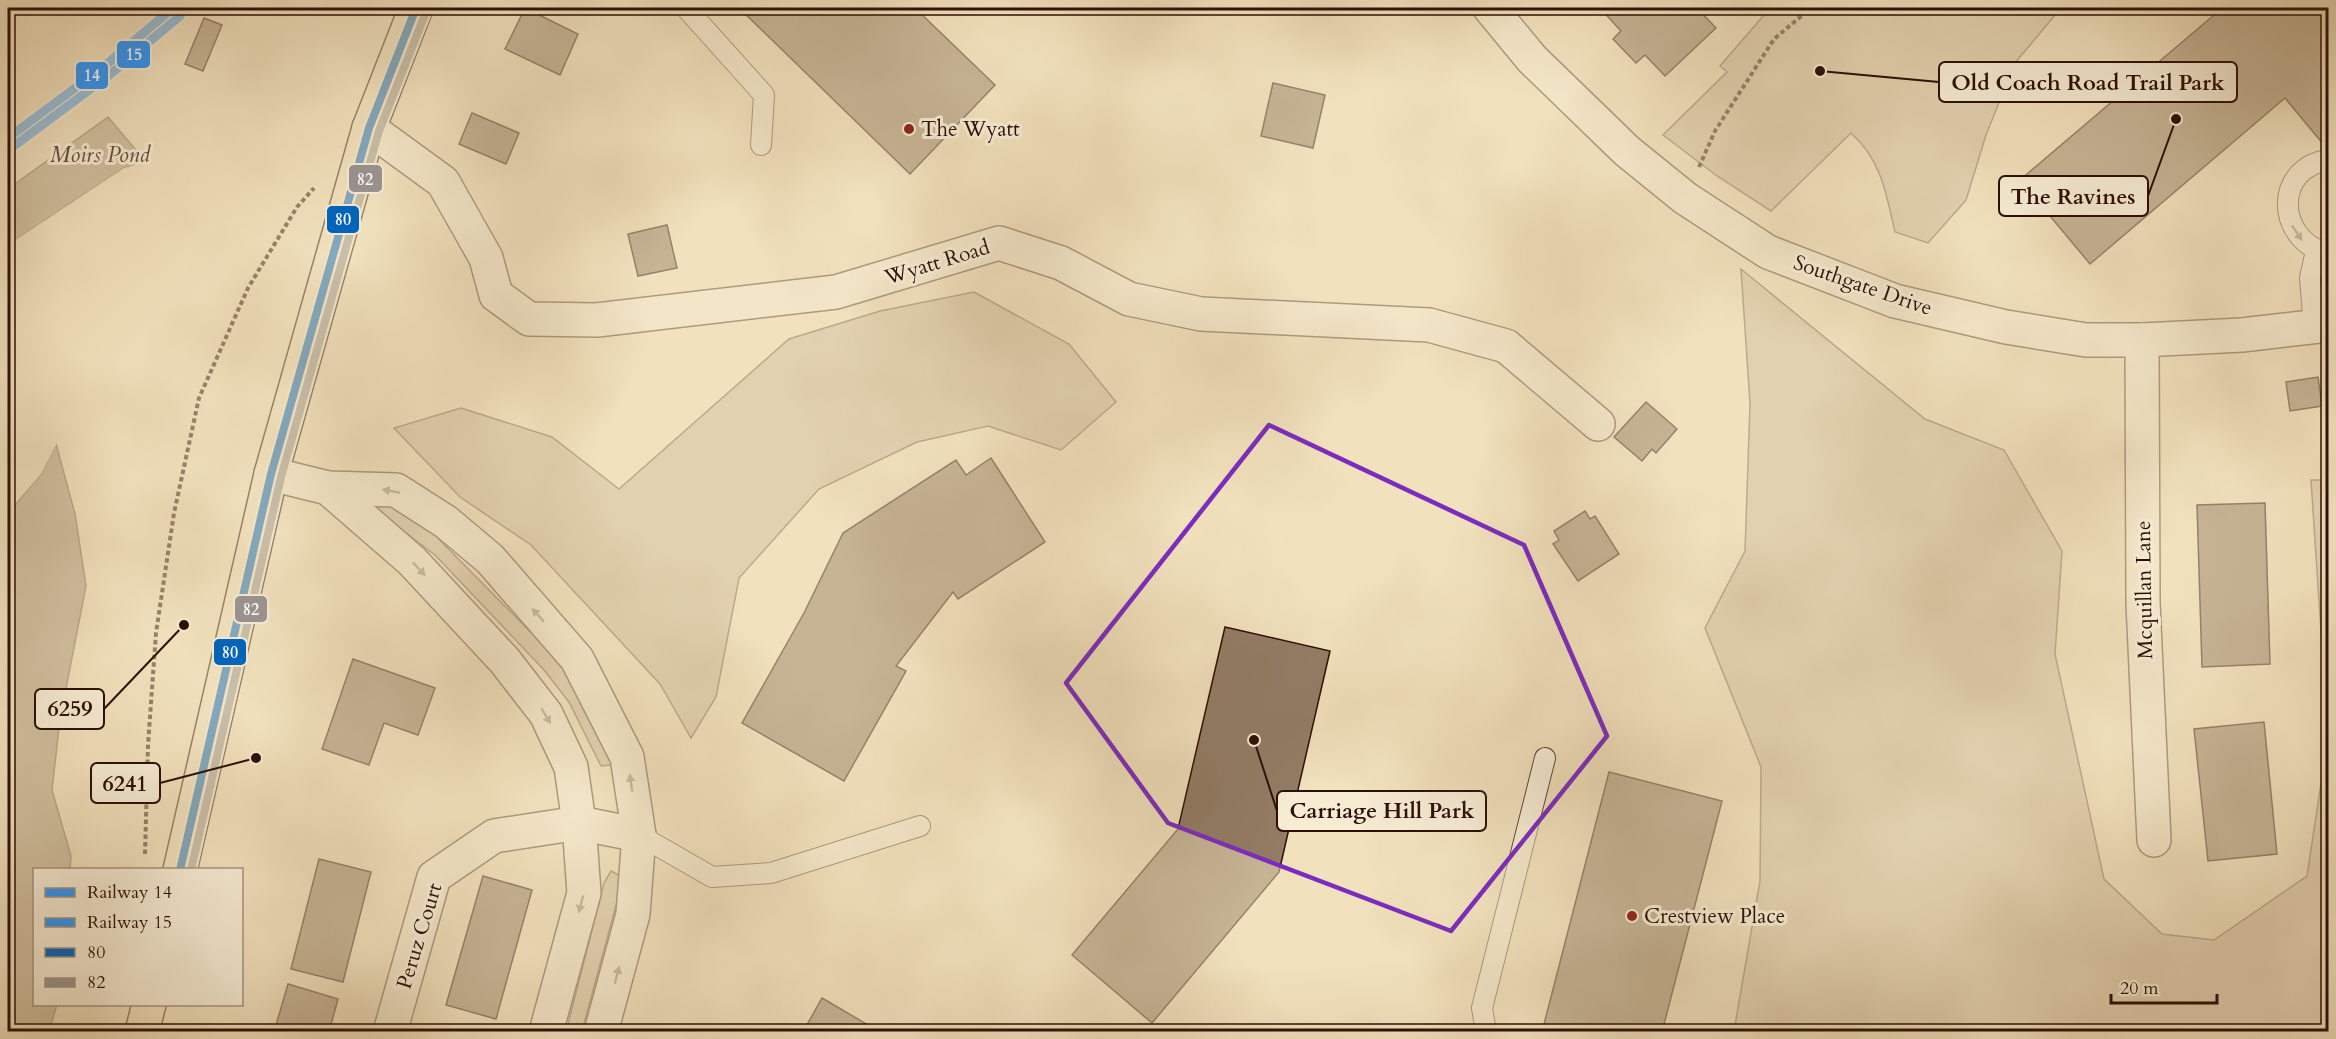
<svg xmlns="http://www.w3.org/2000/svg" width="2336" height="1039" font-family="Cardo,serif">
<rect width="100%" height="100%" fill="#f1e1bd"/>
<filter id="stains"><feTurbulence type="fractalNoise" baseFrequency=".00333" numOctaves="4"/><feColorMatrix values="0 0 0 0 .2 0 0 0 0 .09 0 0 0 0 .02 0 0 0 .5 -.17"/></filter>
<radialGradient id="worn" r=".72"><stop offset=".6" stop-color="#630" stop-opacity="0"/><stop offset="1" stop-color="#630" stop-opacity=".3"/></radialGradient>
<g fill="#d0bd9e" stroke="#7e6652" stroke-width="1.5">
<path d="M1770,8H2061L2015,63L1986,135L1966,200L1928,243L1895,232C1886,194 1882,161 1851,133L1771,211L1717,176L1663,135L1727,72L1720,66Z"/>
<polygon points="1741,269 1925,419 2004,450 2062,551 2055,654 2104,879 2162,934 2214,940 2307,876 2328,737 2328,1031 1734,1031 1760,881 1761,767 1705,628 1745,551 1750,404"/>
<polygon points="974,292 1069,344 1116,402 1061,450 988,426 917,442 819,489 739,578 716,697 691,738 660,684 531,545 460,497 394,428 461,408 552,437 619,489 789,339 880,311"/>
<polygon points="2311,480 2328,480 2328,736"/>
<polygon points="371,501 399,509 426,526 552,654 584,693 615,757 611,765 601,766 569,702 544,670 435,555 367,504"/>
<polygon points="611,871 620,876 621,887 582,1031 566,1032 604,883"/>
</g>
<g fill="#ae9a7e" stroke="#7a624e" stroke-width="1.5">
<polygon points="108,117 146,162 124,168 8,245 8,189"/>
<polygon points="56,444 75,514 86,586 60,719 52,790 71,856 70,869 34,870 34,1004 57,1005 49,1031 8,1031 8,502 15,505 41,474"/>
</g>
<g fill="#f1e1bd">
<polygon points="146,162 147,164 125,170 8,248 8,245 124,168"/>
<polygon points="56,441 58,441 41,474 14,505 8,502 8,499 14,501 38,472"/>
</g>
<g fill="#927c65" stroke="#2c0f05" stroke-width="1.5">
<polygon points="525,8 578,34 560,75 505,49"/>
<polygon points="739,8 915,8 995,85 910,174"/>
<polygon points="1600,8 1681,8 1686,13 1691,8 1697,8 1716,28 1665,76 1645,55 1636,63 1613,39 1621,31"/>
<polygon points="2209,8 2328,8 2328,139 2323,144 2285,98 2090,264 2020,180 2214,15"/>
<polygon points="204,18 222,25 203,71 185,64"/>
<polygon points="1273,83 1325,95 1313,148 1261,136"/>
<polygon points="472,113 519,133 506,164 459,144"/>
<polygon points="667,225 677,268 638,276 628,234"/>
<polygon points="2318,377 2322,406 2290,411 2286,382"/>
<polygon points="1646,402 1677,429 1656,453 1652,449 1642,461 1614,437"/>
<polygon points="991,458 1045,542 958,599 953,592 896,666 906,671 844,781 742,723 804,613 843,533 956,460 966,475"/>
<polygon points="2265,503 2270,664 2202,667 2197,505"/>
<polygon points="1585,511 1590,519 1595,516 1619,554 1578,581 1553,544 1559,540 1554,531"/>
<polygon points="1225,627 1330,651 1279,872 1152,1023 1072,955 1178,829"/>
<polygon points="353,659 435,688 418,735 384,723 369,765 322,749"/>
<polygon points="2264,722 2277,854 2208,861 2194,729"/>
<polygon points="1609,772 1722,801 1662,1032 1542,1032"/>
<polygon points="319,859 371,872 343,982 291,969"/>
<polygon points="483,876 532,890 496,1019 446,1005"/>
<polygon points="288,984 338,999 329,1032 274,1032"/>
<polygon points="822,998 880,1032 803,1032"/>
<polygon points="442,1025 462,1032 440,1032"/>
</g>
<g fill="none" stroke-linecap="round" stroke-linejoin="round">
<g stroke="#5d4433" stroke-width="22">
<g id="service">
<polyline points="686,8 764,95 761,145"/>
<path d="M2328,160C2274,168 2275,239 2328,254"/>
<polyline points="2314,327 2310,278 2316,251"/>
<polyline points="639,835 712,877 771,873 920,826"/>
<polyline points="1486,1032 1482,1008 1545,758"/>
</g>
</g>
<g stroke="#5d4433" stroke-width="36">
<g id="minor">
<polyline points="369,128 443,182 486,258 496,295 529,319 597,320 836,292 999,243 1061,263 1129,299 1201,314 1429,325 1506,346 1598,424"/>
<polyline points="2142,340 2143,603 2154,840"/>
<polyline points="271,474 328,488 396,490 446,522 490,559 577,659 627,757 639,835 633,914 601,1032"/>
<polyline points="328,488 412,561 505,661 546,714 571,767 579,823 584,893 546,1032"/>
<polyline points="390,1032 434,877 494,836 579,823 639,835"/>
</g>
</g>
<g stroke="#5d4433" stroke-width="36">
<polyline id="tertiary" points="1490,8 1532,59 1627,151 1685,198 1768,252 1895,301 2006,327 2086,340 2142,340 2242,335 2328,325"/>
</g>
<g stroke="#2c0f05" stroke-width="36">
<g id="primary">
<polyline points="180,870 271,474 369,128 416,8"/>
<polyline points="142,1032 149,1004"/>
</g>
</g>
<g stroke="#2c0f05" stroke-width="4" stroke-dasharray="4.5 3" stroke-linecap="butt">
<polyline points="1699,167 1715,131 1774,39 1811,8"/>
<polyline points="145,854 148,745 156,633 174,513 199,398 248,288 297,207 314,188"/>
</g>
<use href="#service" stroke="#f6ecd4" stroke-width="20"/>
<use href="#minor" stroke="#f6ecd4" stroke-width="33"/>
<use href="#tertiary" stroke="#f6ecd4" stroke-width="33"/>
<use href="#primary" stroke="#f1e1bd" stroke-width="33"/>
<g stroke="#f6ecd4" stroke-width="12">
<polyline id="bus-1" points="180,870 271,474 369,128 416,8"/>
</g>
<g stroke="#f6ecd4" stroke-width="12">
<polyline id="bus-2" points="191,870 281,477 379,131 426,12"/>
</g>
<use href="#bus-1" stroke="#0065bd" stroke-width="8"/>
<use href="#bus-2" stroke="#9b9491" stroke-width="8"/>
<g stroke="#f6ecd4" stroke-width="14">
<polyline id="rail-1" points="8,138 102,68 173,8"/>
</g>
<g stroke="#f6ecd4" stroke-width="14">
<polyline id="rail-2" points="14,146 108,76 180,16"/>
</g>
<use href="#rail-1" stroke="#3098fc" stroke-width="9"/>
<use href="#rail-2" stroke="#3098fc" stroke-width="9"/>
</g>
<defs><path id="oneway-solid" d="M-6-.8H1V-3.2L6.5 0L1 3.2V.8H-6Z" transform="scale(1.5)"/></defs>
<g fill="#9b8977">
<use href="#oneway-solid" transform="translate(2297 233) rotate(56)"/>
<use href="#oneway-solid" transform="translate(391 491) rotate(-169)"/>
<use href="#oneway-solid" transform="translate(419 569) rotate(47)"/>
<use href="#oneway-solid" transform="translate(538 615) rotate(-131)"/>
<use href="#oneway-solid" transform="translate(546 716) rotate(59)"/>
<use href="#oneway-solid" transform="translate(631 783) rotate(-98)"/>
<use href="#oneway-solid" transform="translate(581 904) rotate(105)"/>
<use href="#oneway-solid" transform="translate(617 975) rotate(-75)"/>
</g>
<path d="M0 0H2336V1039H0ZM1269,425L1524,545L1607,736L1451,931L1168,823L1066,683Z" fill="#f1e1bd" fill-opacity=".55" fill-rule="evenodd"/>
<path fill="none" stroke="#7b2cbf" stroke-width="4.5" stroke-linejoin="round" d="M1269,425L1524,545L1607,736L1451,931L1168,823L1066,683Z"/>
<g fill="#8f2418" stroke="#f6ecd4" stroke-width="2">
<circle cx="909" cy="129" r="6"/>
<circle cx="1632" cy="916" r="6"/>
</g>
<g text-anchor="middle" stroke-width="6" stroke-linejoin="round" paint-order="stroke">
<g font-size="21" fill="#2c0f05" stroke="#f6ecd4" text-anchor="start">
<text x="921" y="136">The Wyatt</text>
<text x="1644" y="923">Crestview Place</text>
</g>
<g font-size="21" fill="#2c0f05" stroke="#f6ecd4">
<text transform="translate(937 262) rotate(-17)" y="7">Wyatt Road</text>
<text transform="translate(1863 285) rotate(19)" y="7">Southgate Drive</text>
<text transform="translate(2144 590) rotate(-91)" y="7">Mcquillan Lane</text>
<text transform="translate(419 936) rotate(-73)" y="7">Peruz Court</text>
</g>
<g font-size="22" font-style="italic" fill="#664e3b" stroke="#f6ecd4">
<text x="100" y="162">Moirs Pond</text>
</g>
</g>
<path fill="none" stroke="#2c0f05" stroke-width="2" d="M1820 71L1939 82M2176 119L2148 196M184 625L104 709M256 758L160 783M1254 740L1277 811"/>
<g fill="#2c0f05" stroke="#f6ecd4" stroke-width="2">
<circle cx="1820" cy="71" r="6"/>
<circle cx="2176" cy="119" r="6"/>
<circle cx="184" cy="625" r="6"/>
<circle cx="256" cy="758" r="6"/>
<circle cx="1254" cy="740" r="6"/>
</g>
<g fill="#f6ecd4" stroke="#2c0f05" stroke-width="2">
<rect x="1939" y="62" width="298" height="40" rx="6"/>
<rect x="1999" y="176" width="149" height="40" rx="6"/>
<rect x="35" y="689" width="69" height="40" rx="6"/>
<rect x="91" y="763" width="69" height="40" rx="6"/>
<rect x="1277" y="791" width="209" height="40" rx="6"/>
</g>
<g font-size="22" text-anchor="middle" font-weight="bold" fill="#2c0f05">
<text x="2088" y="90">Old Coach Road Trail Park</text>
<text x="2073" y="204">The Ravines</text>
<text x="70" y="716">6259</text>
<text x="125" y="791">6241</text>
<text x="1382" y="818">Carriage Hill Park</text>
</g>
<g stroke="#f6ecd4" stroke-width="2">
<rect x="116" y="40" width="35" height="29" rx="6" fill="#3098fc"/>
<rect x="75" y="61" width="34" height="29" rx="6" fill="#3098fc"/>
<rect x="348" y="164" width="35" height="29" rx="6" fill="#9b9491"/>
<rect x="326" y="205" width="34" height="29" rx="6" fill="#0065bd"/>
<rect x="234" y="595" width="34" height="28" rx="6" fill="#9b9491"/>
<rect x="213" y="638" width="34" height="28" rx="6" fill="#0065bd"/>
</g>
<g font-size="16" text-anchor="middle" font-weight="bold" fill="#fff">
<text x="134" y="60">15</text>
<text x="92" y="81">14</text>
<text x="365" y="185">82</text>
<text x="343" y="225">80</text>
<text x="251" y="615">82</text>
<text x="230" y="658">80</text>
</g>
<rect width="2336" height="1039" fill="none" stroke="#f1e1bd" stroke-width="30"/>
<rect x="9" y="9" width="2318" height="1021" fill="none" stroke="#2c0f05" stroke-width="3"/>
<rect x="15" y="15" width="2306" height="1009" fill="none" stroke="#2c0f05" stroke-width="1.5"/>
<rect x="33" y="868" width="210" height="138" fill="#f6ecd4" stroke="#a59481" stroke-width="1.5"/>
<rect x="45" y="888" width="30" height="9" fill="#3098fc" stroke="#a59481" stroke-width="1.5"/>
<text x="87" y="898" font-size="18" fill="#2c0f05">Railway 14</text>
<rect x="45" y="918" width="30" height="9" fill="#3098fc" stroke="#a59481" stroke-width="1.5"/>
<text x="87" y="928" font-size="18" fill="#2c0f05">Railway 15</text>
<rect x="45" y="948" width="30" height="9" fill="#0065bd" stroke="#a59481" stroke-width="1.5"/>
<text x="87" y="958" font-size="18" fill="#2c0f05">80</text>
<rect x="45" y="978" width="30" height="9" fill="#9b9491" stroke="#a59481" stroke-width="1.5"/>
<text x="87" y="988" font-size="18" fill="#2c0f05">82</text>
<path d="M2111 994v9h106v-9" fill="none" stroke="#2c0f05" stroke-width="3"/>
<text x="2120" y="994" font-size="18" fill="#2c0f05" stroke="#f6ecd4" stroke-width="4.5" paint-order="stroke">20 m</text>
<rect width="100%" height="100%" filter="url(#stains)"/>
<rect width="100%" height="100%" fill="url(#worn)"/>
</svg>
